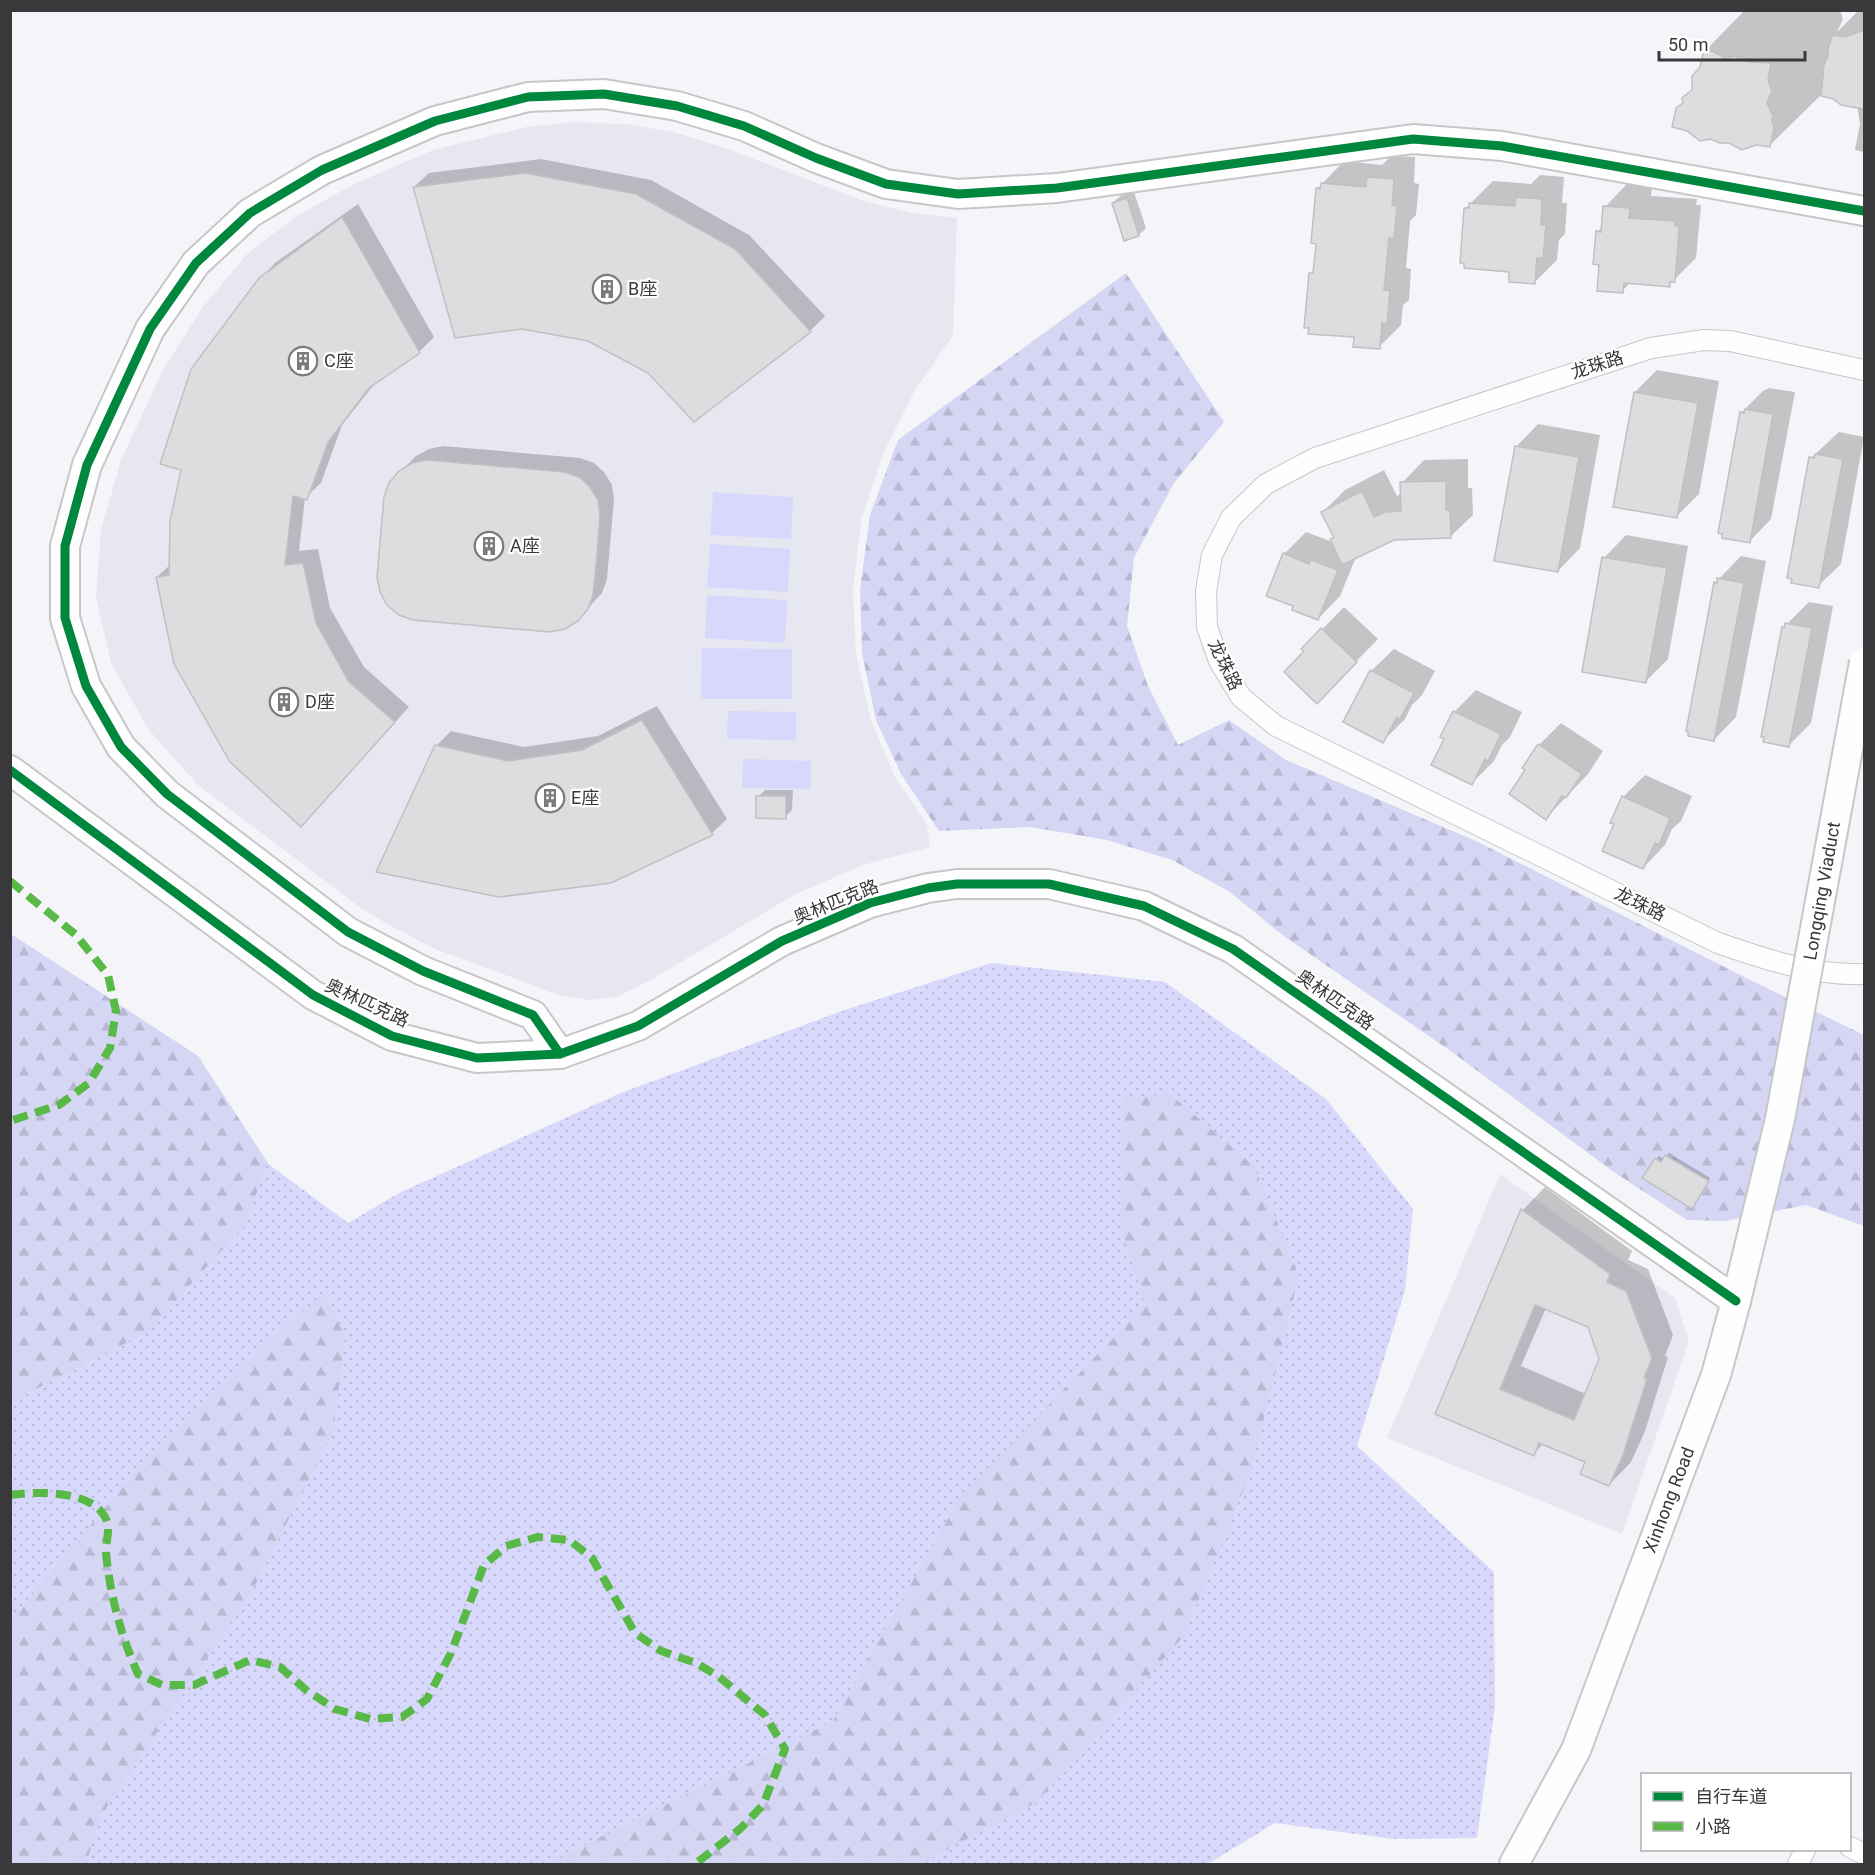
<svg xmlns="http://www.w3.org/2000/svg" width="1875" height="1875" font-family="Roboto,'Noto Sans SC',sans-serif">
<defs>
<pattern id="grass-dots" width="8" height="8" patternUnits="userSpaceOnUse" patternTransform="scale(1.5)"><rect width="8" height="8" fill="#d8d8fc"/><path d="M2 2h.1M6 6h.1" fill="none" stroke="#babad9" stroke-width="1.8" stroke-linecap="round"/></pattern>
<pattern id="forest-firs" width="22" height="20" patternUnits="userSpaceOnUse" patternTransform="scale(1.5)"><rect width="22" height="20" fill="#d5d5f4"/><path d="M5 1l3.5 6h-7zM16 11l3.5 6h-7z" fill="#b8b8d2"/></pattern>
</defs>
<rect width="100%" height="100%" fill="#f5f5f9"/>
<g fill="#e6e7f0">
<polygon points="575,122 625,124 674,132 728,149 864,201 911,213 957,218 953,335 914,392 883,454 861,521 853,590 856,653 871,721 895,777 927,824 930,847 863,865 796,894 649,981 617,997 589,1000 559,995 435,949 387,924 358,906 198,785 148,729 111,663 96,597 101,530 121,460 164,368 203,307 246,255 298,215 356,183 433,150 526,127"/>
<polygon points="1500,1174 1675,1298 1689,1341 1622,1534 1387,1438"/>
</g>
<polygon fill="url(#grass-dots)" points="10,934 198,1056 259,1157 348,1223 401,1192 621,1093 839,1012 991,963 1165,982 1326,1099 1413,1209 1405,1290 1357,1446 1494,1572 1495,1707 1477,1838 1393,1839 1275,1823 1208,1864 11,1864"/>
<g fill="url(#forest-firs)">
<polygon points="1126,273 1224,422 1174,483 1134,558 1127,626 1148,686 1178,745 1229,720 1286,760 1476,841 1748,979 1864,1035 1864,1226 1806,1205 1725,1221 1687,1220 1611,1170 1452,1052 1281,934 1230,892 1172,860 1107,840 1030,827 939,831 901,774 876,720 862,653 860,590 870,515 898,440"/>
<polygon points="11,934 198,1056 268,1163 244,1226 147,1332 11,1402"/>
<polygon points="1170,1094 1254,1166 1299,1276 1250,1474 1184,1636 1037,1802 920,1864 547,1864 833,1721 961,1496 1145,1305 1120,1223 1123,1098"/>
<polygon points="326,1292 345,1338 333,1432 251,1593 100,1817 86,1864 11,1864 11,1619 145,1461 287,1324"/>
</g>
<g fill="#d8d8fc">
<polygon points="713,492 793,497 791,539 710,535"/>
<polygon points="710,544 790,549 788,592 707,587"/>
<polygon points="707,595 787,600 785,643 705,638"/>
<polygon points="702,648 792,649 792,699 701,699"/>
<polygon points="728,711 796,712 796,740 727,739"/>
<polygon points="743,759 811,761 811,789 742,788"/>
</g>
<g fill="#0003" fill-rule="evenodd">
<polygon points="1745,10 1840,10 1843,19 1837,32 1859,10 1864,10 1864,152 1855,150 1860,124 1857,106 1821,95 1770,145 1710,138 1703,140 1696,138 1687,130 1684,102 1694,89 1702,68 1705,51"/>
<polygon points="1391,156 1415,157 1414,183 1419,184 1416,215 1410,221 1406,268 1411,269 1409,300 1403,305 1401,325 1379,347 1356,336 1310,274 1315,269 1317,242 1317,189 1344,161 1382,165"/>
<polygon points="541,159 651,180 749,235 825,316 810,331 694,420 649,372 414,187 429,173"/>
<polygon points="1540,175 1564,177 1562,203 1567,203 1565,234 1559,240 1557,260 1535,282 1511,270 1466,208 1493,181 1531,184"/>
<polygon points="1627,184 1652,186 1651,196 1697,199 1696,205 1701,205 1696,258 1669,285 1631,282 1622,291 1600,263 1597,232 1603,226 1605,207"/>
<polygon points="1134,192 1146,228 1139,235 1113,203 1120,196"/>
<polygon points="358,204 434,337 419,352 376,382 342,425 321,483 305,498 299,551 318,549 330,608 364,667 409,707 301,825 157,577 171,564 183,469 260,279 275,263"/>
<polygon points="1657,370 1719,381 1699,494 1677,516 1635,392"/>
<polygon points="1769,388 1795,392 1771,519 1749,542 1741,413 1763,391"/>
<polygon points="1538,424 1600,435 1580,548 1558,571 1516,447"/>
<polygon points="1839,432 1864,437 1841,564 1818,586 1811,458"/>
<polygon points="443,446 580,458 594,463 604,472 612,485 614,499 607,579 602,593 577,620 400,472 416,456 429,449"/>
<polygon points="1468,459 1468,488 1472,488 1473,515 1450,537 1394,538 1356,557 1340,596 1318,619 1295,605 1284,554 1306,532 1330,541 1335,537 1323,512 1345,490 1384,470 1397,496 1402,493 1402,483 1424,460"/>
<polygon points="1626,535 1688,546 1668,659 1645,682 1604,558"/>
<polygon points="1741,556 1766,561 1736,717 1714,740 1715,583"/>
<polygon points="1809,602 1833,606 1811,723 1789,745 1783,628"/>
<polygon points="1344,607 1378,639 1339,679 1303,649"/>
<polygon points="1394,649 1435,671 1422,695 1412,705 1405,719 1383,741 1371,671"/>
<polygon points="1476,690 1522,712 1510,737 1502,745 1494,761 1472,783 1446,739 1454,712"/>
<polygon points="657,706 727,819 712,833 610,881 436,746 451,731 524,747 598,736"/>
<polygon points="1561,723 1603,751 1588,774 1546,818 1527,770 1539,745"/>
<polygon points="1645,775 1692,796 1681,821 1672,829 1665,845 1643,868 1616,823 1623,797"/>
<polygon points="765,790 793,790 792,810 785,817 758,797"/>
<polygon points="1669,1153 1710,1178 1694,1204 1656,1159 1659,1156 1664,1159"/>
<path d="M1545,1187L1632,1251L1628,1260L1648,1269L1673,1335L1665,1356L1668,1357L1645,1431L1631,1462L1609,1485L1587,1461L1544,1443L1533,1454L1437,1414L1523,1210ZM1546,1308L1589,1326L1601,1359L1586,1394L1521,1366Z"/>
</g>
<g fill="#dddddf" stroke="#c0c0c3" stroke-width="1.5" fill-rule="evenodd">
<polygon points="1864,30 1864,109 1841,105 1833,99 1821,96 1824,65 1828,56 1828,48 1833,35 1845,37"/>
<polygon points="1704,50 1714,52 1725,58 1735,56 1748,62 1771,63 1768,80 1772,91 1767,103 1773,116 1772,121 1774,128 1770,147 1756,145 1742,150 1729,143 1720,143 1710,139 1700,141 1687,131 1672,127 1676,108 1683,103 1682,98 1692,90 1692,76 1700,67"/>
<polygon points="525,173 636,194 735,249 811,332 694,422 648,373 588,341 522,329 455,338 413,187"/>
<polygon points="1367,177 1394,179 1392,205 1397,206 1394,239 1389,238 1384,290 1390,291 1387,324 1382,323 1380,349 1353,347 1354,337 1308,334 1309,328 1304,328 1309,273 1313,273 1316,244 1311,243 1316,188 1320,189 1321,183 1366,187"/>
<polygon points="1516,197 1542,199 1541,225 1546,225 1543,258 1537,258 1535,284 1509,282 1509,272 1464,268 1464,263 1460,263 1464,208 1469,208 1469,203 1515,206"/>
<polygon points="1127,198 1139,236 1124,241 1112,203"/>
<polygon points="1603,206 1630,208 1629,218 1675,221 1675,226 1679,227 1678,244 1675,282 1670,282 1670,287 1624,283 1623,293 1597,291 1599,265 1593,264 1596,231 1601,232"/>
<polygon points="342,217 420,353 369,388 328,442 307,500 293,496 285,565 303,563 316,623 349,682 395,722 301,827 230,762 174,664 156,577 169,575 170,521 181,470 160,464 191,369 259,278"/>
<polygon points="1634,392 1698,403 1677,518 1613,507"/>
<polygon points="1745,409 1773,414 1750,543 1722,538 1722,534 1718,533 1740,412 1744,413"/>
<polygon points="1515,446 1579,457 1558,572 1494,561"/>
<polygon points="1815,454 1843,459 1819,588 1791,583 1792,579 1787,578 1809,457 1814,458"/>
<polygon points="427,460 564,472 579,477 590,487 598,500 600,515 597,555 593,595 588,609 578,621 565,629 550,632 413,620 399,615 387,605 380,592 377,577 384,497 389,483 399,471 412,463"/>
<polygon points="1446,481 1446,510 1450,510 1451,538 1394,540 1342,565 1330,539 1334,538 1321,512 1362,491 1374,517 1385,512 1401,511 1400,482"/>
<polygon points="1283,553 1309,564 1311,560 1338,570 1318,620 1292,610 1293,606 1266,596"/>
<polygon points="1602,557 1667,568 1646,683 1582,672"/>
<polygon points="1717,578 1744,583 1714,741 1688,736 1688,732 1686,731 1710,604 1714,582 1717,583"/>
<polygon points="1785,623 1812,628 1789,747 1763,742 1764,737 1761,737 1782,627 1784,628"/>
<polygon points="1321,628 1357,662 1317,704 1284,672 1304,651 1301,649"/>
<polygon points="1370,670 1414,693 1400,719 1397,717 1383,743 1343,722"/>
<polygon points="1453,711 1501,734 1488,761 1485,759 1472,785 1431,765 1444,739 1440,737"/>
<polygon points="642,720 713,835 611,883 499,897 376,872 435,745 508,761 582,750"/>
<polygon points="1538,744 1582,774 1566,798 1562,796 1546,820 1509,794 1525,770 1522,768"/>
<polygon points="756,796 786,796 786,819 756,818"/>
<polygon points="1622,796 1670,818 1659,845 1655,843 1643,869 1602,851 1614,824 1610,823"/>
<polygon points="1665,1155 1709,1181 1692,1209 1642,1178 1655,1158 1661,1162"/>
<path d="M1521,1209L1610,1274L1607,1282L1626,1291L1652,1358L1644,1378L1647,1379L1623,1455L1609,1486L1580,1474L1585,1462L1539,1443L1534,1456L1435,1414ZM1535,1305L1588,1327L1599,1359L1574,1420L1500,1389Z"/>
</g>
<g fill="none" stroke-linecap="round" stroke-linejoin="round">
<g stroke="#c7c7ca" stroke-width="22">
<g id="street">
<path d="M1864,370L1730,341L1704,340L1651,348L1315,458L1266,484L1231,518L1212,555L1206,591L1207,627L1219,661L1241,697L1276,726L1718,943C1764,959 1815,976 1864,974"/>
<polyline points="1850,1847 1864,1854"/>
<polyline points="1798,1864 1805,1850"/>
</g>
</g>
<g stroke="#c7c7ca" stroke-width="32">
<g id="secondary">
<polyline points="10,770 313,995 392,1036 477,1058 560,1054 638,1026 782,941 870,903 928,888 957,884 1049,884 1144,906 1233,949 1736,1301"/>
<polyline points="560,1054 533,1015 423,971 348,932 167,794 121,747 86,686 65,618 65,546 87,465 150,329 196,263 250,213 322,170 435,121 528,97 604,94 677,106 744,126 816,158 886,184 958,194 1057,188 1413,139 1502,146 1864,211"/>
<polyline points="1514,1864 1576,1750 1716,1375 1736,1301 1780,1119"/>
</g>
</g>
<use href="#street" stroke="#fefefe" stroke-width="20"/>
<use href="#secondary" stroke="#fefefe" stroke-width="28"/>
<g stroke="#c7c7ca" stroke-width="32" stroke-linecap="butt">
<polyline id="secondary-bridge" points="1780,1119 1864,662"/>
</g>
<use href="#secondary-bridge" stroke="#fefefe" stroke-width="28"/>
<g stroke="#58b947" stroke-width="8" stroke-dasharray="15 8" stroke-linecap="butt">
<polyline points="10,881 76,935 108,975 116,1011 110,1048 89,1083 59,1105 10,1121"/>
<path d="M10,1495C36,1491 91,1490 105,1517C112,1530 105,1540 106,1553C110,1595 121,1636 138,1674L162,1685H194L250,1660L280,1667L306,1690L335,1709L370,1719L402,1717L427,1699L451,1653L484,1565L506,1546L538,1537L569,1540L592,1558L635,1633L661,1651L696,1663L718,1676L765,1715L785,1749L763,1805L740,1829L695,1864"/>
</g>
<g stroke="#fff" stroke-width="13">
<g id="cycleway">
<polyline points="10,770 313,995 392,1036 477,1058 560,1054 638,1026 782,941 870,903 928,888 957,884 1049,884 1144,906 1233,949 1736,1301"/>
<polyline points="560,1054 533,1015 423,971 348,932 167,794 121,747 86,686 65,618 65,546 87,465 150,329 196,263 250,213 322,170 435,121 528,97 604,94 677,106 744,126 816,158 886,184 958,194 1057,188 1413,139 1502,146 1864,211"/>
</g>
</g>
<use href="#cycleway" stroke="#00873e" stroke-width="9"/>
</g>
<defs>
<g id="building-ring" transform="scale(1.5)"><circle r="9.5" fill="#fff" stroke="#7b7b7e" stroke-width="1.5"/><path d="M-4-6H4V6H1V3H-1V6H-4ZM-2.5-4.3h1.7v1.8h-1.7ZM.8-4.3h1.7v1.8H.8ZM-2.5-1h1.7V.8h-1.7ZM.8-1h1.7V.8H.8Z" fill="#7b7b7e"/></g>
</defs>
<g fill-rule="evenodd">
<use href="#building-ring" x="607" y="289"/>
<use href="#building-ring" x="303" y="361"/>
<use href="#building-ring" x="489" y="546"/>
<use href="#building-ring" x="284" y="702"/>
<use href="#building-ring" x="550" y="798"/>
</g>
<g text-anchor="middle" stroke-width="4.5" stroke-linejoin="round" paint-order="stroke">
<g font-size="18" fill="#39393c" stroke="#fff" text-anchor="start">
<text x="628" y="295">B座</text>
<text x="324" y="367">C座</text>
<text x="510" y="552">A座</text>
<text x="305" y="708">D座</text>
<text x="571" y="804">E座</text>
</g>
<g font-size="18" fill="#39393c" stroke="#fff">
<text transform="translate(1597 365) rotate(-18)" y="6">龙珠路</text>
<text transform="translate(1225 665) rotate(64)" y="6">龙珠路</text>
<text transform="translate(1822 891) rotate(-80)" y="6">Longqing Viaduct</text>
<text transform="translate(836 902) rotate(-22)" y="6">奥林匹克路</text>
<text transform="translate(1640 904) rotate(26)" y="6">龙珠路</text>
<text transform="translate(1335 1000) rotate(35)" y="6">奥林匹克路</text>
<text transform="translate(367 1003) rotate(25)" y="6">奥林匹克路</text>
<text transform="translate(1669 1500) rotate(-69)" y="6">Xinhong Road</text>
</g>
</g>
<rect width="1875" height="1875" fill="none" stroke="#39393c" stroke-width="24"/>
<rect x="1641" y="1773" width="210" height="78" fill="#ffffff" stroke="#b0b0b1" stroke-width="1.5"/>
<rect x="1653" y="1792" width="30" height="9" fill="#00873e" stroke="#b0b0b1" stroke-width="1.5"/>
<text x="1695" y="1803" font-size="18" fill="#39393c">自行车道</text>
<rect x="1653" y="1822" width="30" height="9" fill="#58b947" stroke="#b0b0b1" stroke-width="1.5"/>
<text x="1695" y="1833" font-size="18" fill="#39393c">小路</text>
<path d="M1659 51v9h146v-9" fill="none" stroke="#39393c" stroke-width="3"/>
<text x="1668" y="51" font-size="18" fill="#39393c" stroke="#ffffff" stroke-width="4.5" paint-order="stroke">50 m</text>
</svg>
